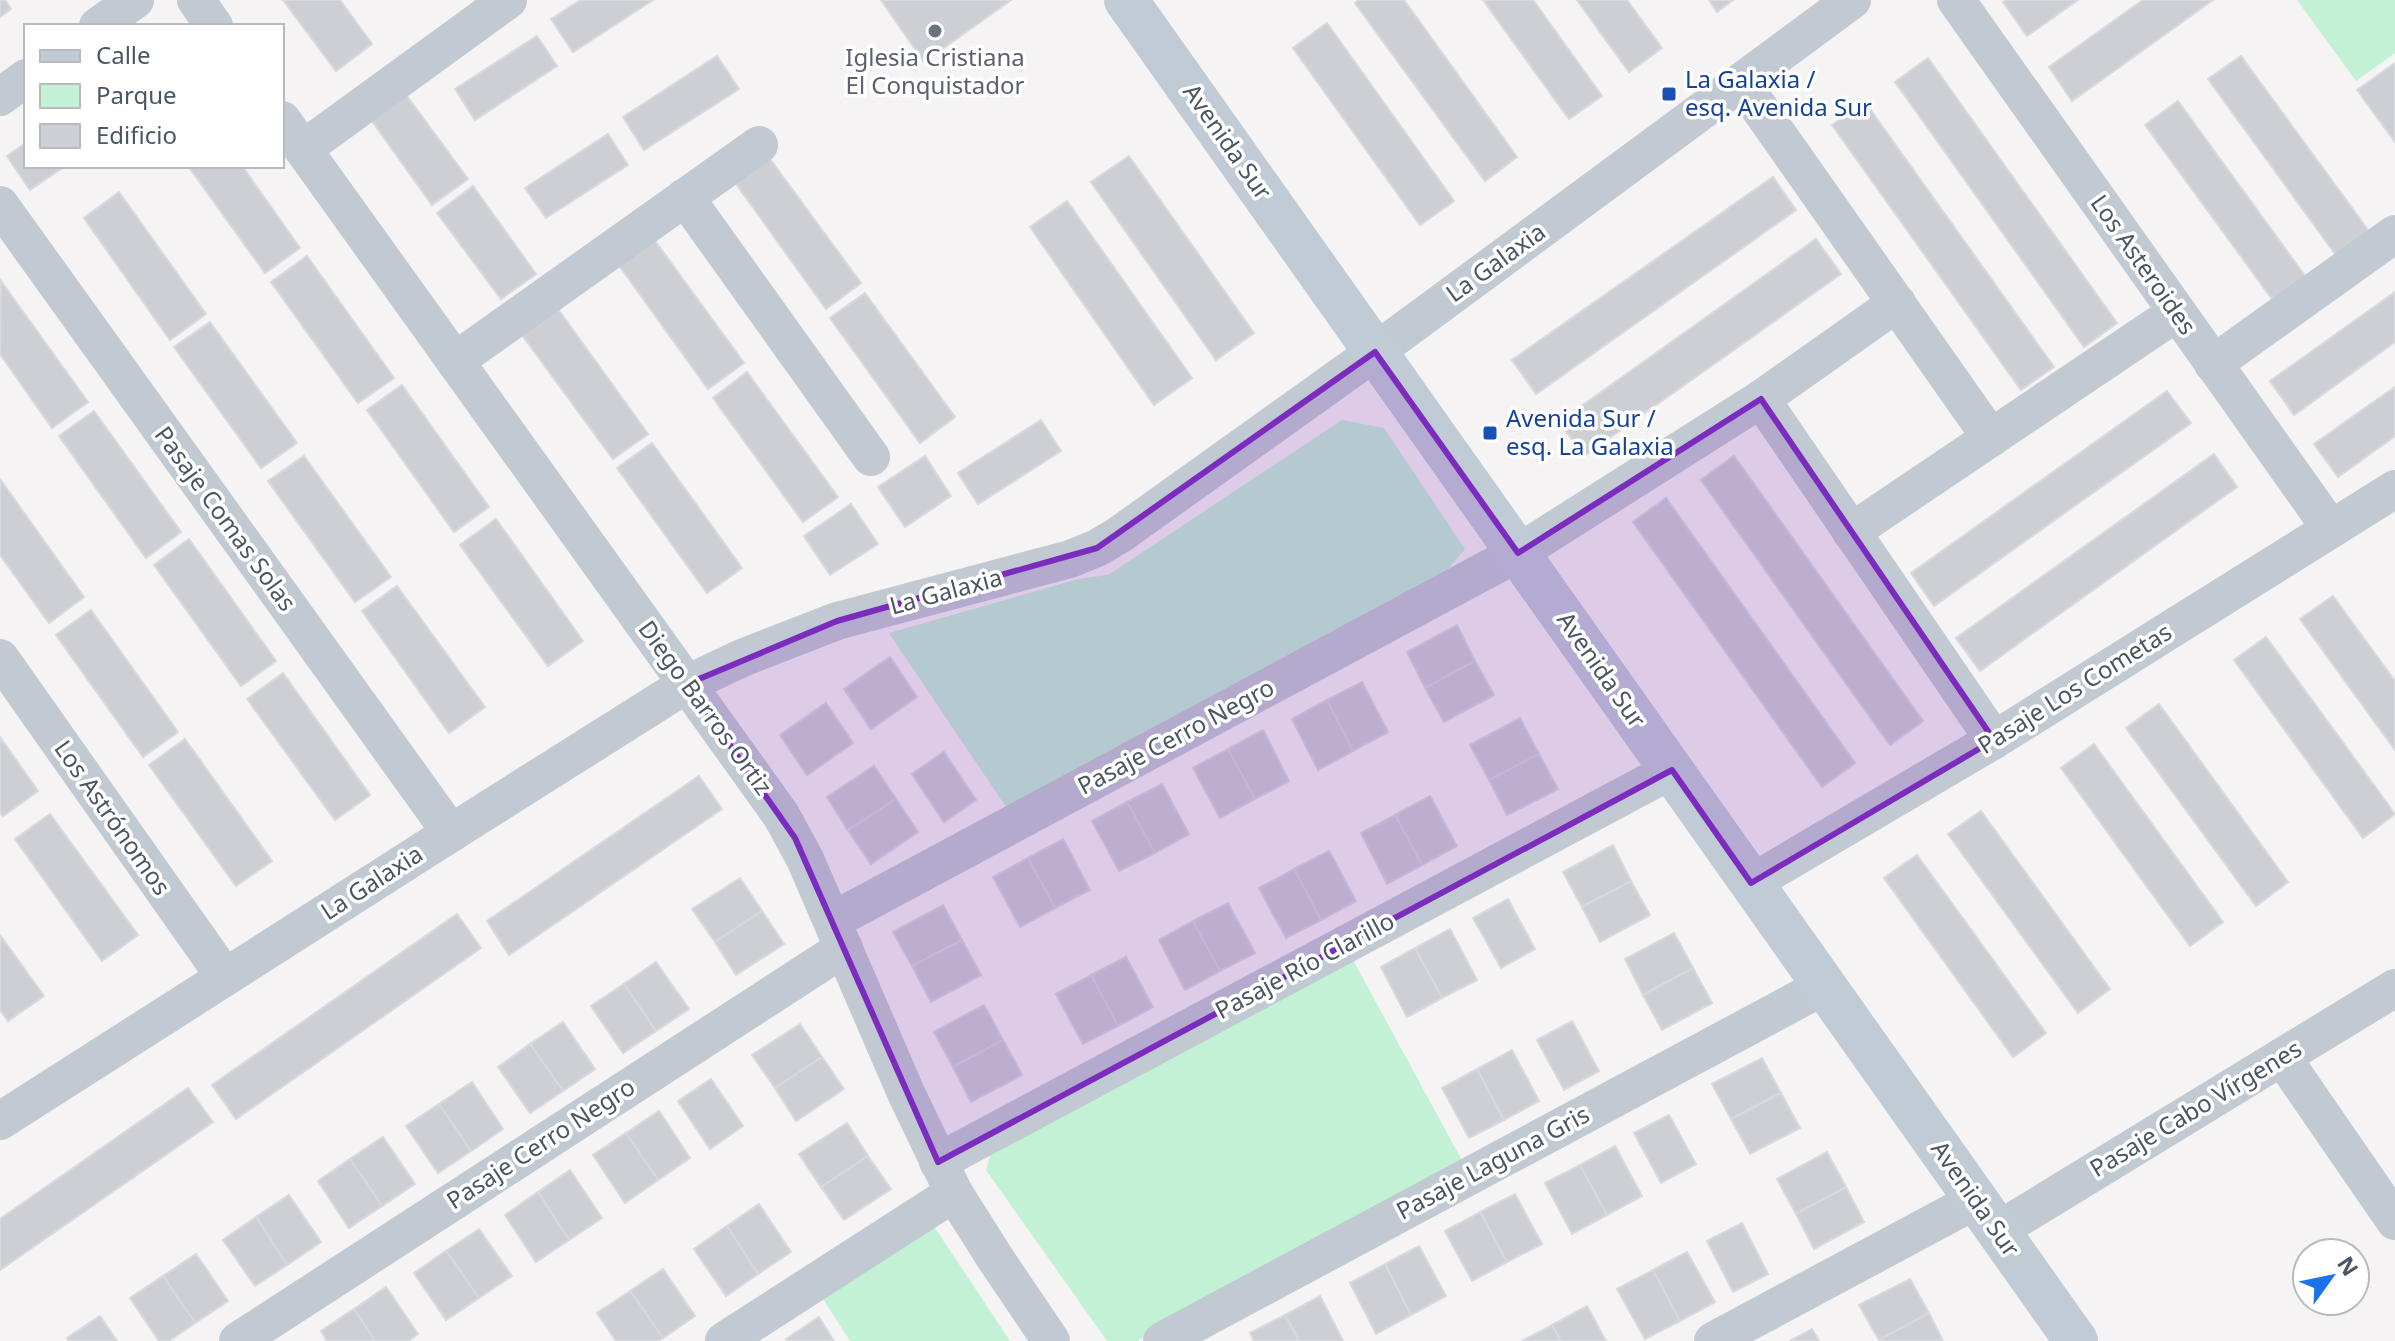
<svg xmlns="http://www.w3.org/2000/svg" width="2395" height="1341" font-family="'Noto Sans',sans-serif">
<rect width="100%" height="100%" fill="#f5f3f3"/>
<g fill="#c3f1d5">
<polygon points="2297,0 2395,0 2395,53 2356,81"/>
<polygon points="1342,420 1384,428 1465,549 1448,569 1006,807 889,633 1078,579 1108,575"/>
<polygon points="1353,960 1465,1166 1137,1341 1107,1341 986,1170 991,1153"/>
<polygon points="933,1225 1010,1341 850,1341 823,1299"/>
</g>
<g fill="#cdcfd5" stroke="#d7d9de" stroke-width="2">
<polygon points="0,0 5,0 11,9 0,17"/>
<polygon points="283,0 340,0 372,44 336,71"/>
<polygon points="581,0 653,0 573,52 551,19"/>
<polygon points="881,0 1011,0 924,62"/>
<polygon points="1358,0 1404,0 1517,157 1485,181 1355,3"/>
<polygon points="1483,0 1533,0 1602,96 1569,119"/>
<polygon points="1577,0 1627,0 1662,48 1629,72"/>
<polygon points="1709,0 1733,0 1717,12"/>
<polygon points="2006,0 2078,0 2027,36 2003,2"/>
<polygon points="2143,0 2213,0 2072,101 2049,67"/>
<polygon points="1327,23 1454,201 1420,225 1293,48"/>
<polygon points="537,36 557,66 475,120 455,89"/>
<polygon points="717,56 739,89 644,150 623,117"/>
<polygon points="2241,56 2371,234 2338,258 2208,79"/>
<polygon points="1928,58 2117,323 2084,347 1895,82"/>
<polygon points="2395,63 2395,142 2357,90"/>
<polygon points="404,92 468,179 432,205 369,117"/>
<polygon points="2178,101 2308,280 2275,303 2145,125"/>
<polygon points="1865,102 2054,367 2021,390 1832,125"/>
<polygon points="608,134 628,165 546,218 525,188"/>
<polygon points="26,143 26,166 65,166 30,190 7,156"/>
<polygon points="1129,156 1254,333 1216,360 1091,182"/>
<polygon points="770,159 861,283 826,309 736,184"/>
<polygon points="188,166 242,166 300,248 265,273"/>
<polygon points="1773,177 1796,210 1536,394 1512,360"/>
<polygon points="473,186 536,274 501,299 437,213"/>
<polygon points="119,192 206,314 170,340 84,218"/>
<polygon points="1067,201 1192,378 1154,405 1030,227"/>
<polygon points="653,238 744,363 708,389 618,264"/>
<polygon points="1816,239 1841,274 1584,456 1559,422"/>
<polygon points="307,256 394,378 358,403 271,282"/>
<polygon points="1,281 88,402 52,428 0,354"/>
<polygon points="2395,292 2395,342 2294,415 2270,381"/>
<polygon points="865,293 955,417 920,443 830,318"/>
<polygon points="558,309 648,434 613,459 522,335"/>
<polygon points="210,322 297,443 261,468 174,347"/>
<polygon points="747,372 838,497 803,522 713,398"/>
<polygon points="402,385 489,507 454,532 367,410"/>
<polygon points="2395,387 2395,436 2338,477 2314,444"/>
<polygon points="2167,391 2191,423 1934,606 1911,573"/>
<polygon points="94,411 181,532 146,558 59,436"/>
<polygon points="1041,420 1061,451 978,504 958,473"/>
<polygon points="652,443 742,568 707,593 617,468"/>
<polygon points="2214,454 2237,487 1980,671 1956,638"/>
<polygon points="304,456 391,577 355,602 268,481"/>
<polygon points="925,456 951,496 905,527 878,487"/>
<polygon points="1734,456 1923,721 1890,745 1701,480"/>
<polygon points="0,479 84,597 49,623 0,555"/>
<polygon points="1666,498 1855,763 1822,787 1633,522"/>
<polygon points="851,504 878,544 830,575 804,536"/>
<polygon points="496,519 583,641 548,666 460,545"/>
<polygon points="189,539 276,661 241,686 154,565"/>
<polygon points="397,586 485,707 449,733 362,611"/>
<polygon points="2333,596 2395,681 2395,750 2300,619"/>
<polygon points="91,610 178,732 143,757 56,635"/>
<polygon points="1457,625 1475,661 1425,688 1407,652"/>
<polygon points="2266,637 2395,814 2363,838 2234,660"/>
<polygon points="890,657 917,697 871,729 844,689"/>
<polygon points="1475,661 1494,695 1444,722 1425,688"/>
<polygon points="283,673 370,795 335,820 247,699"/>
<polygon points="1362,682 1388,732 1353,751 1327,700"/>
<polygon points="1327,700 1353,751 1318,770 1292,719"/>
<polygon points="826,703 853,743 807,775 780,735"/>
<polygon points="2159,704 2288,882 2256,906 2126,728"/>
<polygon points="1520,718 1539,754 1489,780 1470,745"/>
<polygon points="1263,730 1289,781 1255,799 1228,749"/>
<polygon points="0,737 38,791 3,816 0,812"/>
<polygon points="185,739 272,861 236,886 149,765"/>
<polygon points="2094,744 2223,922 2190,946 2061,768"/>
<polygon points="1228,749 1255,799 1220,818 1193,768"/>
<polygon points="944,752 976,800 944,822 912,774"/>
<polygon points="1539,754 1558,789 1507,815 1489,780"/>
<polygon points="874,766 896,799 848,830 827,797"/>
<polygon points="699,776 722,809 509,955 487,921"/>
<polygon points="1162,784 1189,834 1155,853 1127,802"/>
<polygon points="1430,796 1457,846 1422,865 1395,815"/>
<polygon points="896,799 918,832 871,864 848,830"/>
<polygon points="1127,802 1155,853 1119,871 1092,821"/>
<polygon points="1981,811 2110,989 2078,1013 1948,834"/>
<polygon points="50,814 138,935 102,961 15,839"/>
<polygon points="1395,815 1422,865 1387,884 1361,833"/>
<polygon points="1063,839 1090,890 1055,908 1028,858"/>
<polygon points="1613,845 1631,881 1582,907 1563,872"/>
<polygon points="1329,851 1356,901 1321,920 1294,869"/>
<polygon points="1917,855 2046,1033 2013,1057 1884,878"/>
<polygon points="1028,858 1055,908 1020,927 993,877"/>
<polygon points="1294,869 1321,920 1286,938 1259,888"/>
<polygon points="740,878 762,911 715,942 692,909"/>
<polygon points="1631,881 1650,915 1600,942 1582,907"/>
<polygon points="1508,899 1535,949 1501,968 1473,918"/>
<polygon points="1228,903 1255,953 1220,971 1193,921"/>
<polygon points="943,905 962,940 912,966 893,932"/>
<polygon points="762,911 784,944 736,975 715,942"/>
<polygon points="457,914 481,948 236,1119 212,1085"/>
<polygon points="1193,921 1220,971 1185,990 1159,940"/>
<polygon points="1450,929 1477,980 1442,998 1415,948"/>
<polygon points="1674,933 1693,968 1643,995 1625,959"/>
<polygon points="0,935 44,996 8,1021 0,1010"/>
<polygon points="962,940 981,975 931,1002 912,966"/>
<polygon points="1415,948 1442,998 1407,1017 1381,967"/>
<polygon points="1126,957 1153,1007 1118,1026 1091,975"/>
<polygon points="656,962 689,1009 656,1031 624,984"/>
<polygon points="1693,968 1712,1003 1662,1030 1643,995"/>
<polygon points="1091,975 1118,1026 1083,1044 1056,994"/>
<polygon points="624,984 656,1031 623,1053 591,1006"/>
<polygon points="984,1005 1003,1040 953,1067 934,1032"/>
<polygon points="1572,1021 1599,1071 1564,1090 1537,1040"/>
<polygon points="563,1022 595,1069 563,1091 530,1044"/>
<polygon points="800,1024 822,1057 775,1088 752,1055"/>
<polygon points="1003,1040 1022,1075 971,1102 953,1067"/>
<polygon points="530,1044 563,1091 530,1113 498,1067"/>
<polygon points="1512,1050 1539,1101 1504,1120 1477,1069"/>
<polygon points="822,1057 844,1089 796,1121 775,1088"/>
<polygon points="1762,1058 1781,1093 1731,1119 1712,1084"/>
<polygon points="1477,1069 1504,1120 1469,1138 1442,1088"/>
<polygon points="711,1079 743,1126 710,1149 678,1101"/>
<polygon points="472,1082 503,1129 471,1151 439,1104"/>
<polygon points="188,1088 213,1122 0,1270 0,1219"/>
<polygon points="1781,1093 1800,1128 1750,1154 1731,1119"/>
<polygon points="439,1104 471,1151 438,1173 406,1126"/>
<polygon points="659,1111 690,1158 658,1180 626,1133"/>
<polygon points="1669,1115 1696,1164 1661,1183 1634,1133"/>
<polygon points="847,1123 868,1156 821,1187 799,1154"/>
<polygon points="626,1133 658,1180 625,1203 593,1155"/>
<polygon points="383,1137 415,1184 382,1206 350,1159"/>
<polygon points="1615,1146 1642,1196 1607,1215 1580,1165"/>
<polygon points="1827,1152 1846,1187 1796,1214 1777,1179"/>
<polygon points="868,1156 891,1189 844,1220 821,1187"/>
<polygon points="350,1159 382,1206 349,1228 318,1181"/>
<polygon points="1580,1165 1607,1215 1572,1234 1545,1183"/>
<polygon points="570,1170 602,1218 569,1240 538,1192"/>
<polygon points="1846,1187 1864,1222 1814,1249 1796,1214"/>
<polygon points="538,1192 569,1240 536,1262 505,1215"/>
<polygon points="1515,1194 1542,1244 1507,1262 1480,1212"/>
<polygon points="289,1195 321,1242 287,1265 256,1217"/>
<polygon points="759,1204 791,1252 758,1274 727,1226"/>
<polygon points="1480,1212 1507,1262 1472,1281 1445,1231"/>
<polygon points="256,1217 287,1265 255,1286 223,1240"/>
<polygon points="1742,1223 1768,1274 1733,1292 1707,1241"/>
<polygon points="727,1226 758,1274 726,1296 694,1249"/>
<polygon points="479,1229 512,1276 479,1298 446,1251"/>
<polygon points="1419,1246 1446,1296 1411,1315 1385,1264"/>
<polygon points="446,1251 479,1298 446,1320 414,1273"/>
<polygon points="1687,1252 1715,1302 1680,1321 1653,1270"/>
<polygon points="196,1254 228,1301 195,1323 163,1276"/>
<polygon points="1385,1264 1411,1315 1376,1334 1350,1283"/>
<polygon points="663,1269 695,1316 663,1338 630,1291"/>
<polygon points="1653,1270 1680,1321 1645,1339 1617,1289"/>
<polygon points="163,1276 195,1323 169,1341 159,1341 130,1298"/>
<polygon points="1910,1279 1929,1313 1879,1340 1859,1305"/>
<polygon points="386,1287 418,1334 408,1341 375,1341 354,1309"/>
<polygon points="630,1291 663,1338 659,1341 616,1341 597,1313"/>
<polygon points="1320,1296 1343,1341 1299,1341 1285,1315"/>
<polygon points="1587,1306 1606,1341 1561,1341 1552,1325"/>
<polygon points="354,1309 375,1341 327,1341 321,1331"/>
<polygon points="1929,1313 1943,1341 1879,1341 1879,1340"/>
<polygon points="1285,1315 1299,1341 1254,1341 1250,1333"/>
<polygon points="100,1316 117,1341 69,1341 67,1338"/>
<polygon points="819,1317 834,1341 787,1341 786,1339"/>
<polygon points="1552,1325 1561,1341 1522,1341"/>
<polygon points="1812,1329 1819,1341 1790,1341"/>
</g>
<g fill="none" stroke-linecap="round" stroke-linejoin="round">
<g stroke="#c1cad2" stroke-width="38">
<polyline points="196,0 214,26"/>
<polyline points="1956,0 2331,529"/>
<polyline points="98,26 135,0"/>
<polyline points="1741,82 1991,438"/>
<polyline points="0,97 26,78"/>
<polyline points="282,120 781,815 805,859 906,1093 954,1193 995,1258 1051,1341"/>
<polyline points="303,149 508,0"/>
<polyline points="685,197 871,457"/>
<polyline points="0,205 451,833"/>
<polyline points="455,361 759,145"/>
<polyline points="2213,364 2395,234"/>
<polyline points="1761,399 1994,740"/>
<polyline points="1851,532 2176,313"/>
<polyline points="0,658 225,977"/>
<polyline points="1751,883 1994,740 2395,489"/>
<polyline points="832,921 1518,553 1761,399 1897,303"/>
<polyline points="2282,1057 2395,1221"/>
<polyline points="0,1121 451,833 687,684 742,658 837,621 1070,559 1097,548 1119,535 1375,352 1852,0"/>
<polyline points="938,1162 1672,770"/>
<polyline points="1997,1231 2395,988"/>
<polyline points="238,1341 844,948"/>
<polyline points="724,1341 954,1193"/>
<polyline points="1162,1341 1824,986"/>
<polyline points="1713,1341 1976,1200"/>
</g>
<polyline stroke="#c1cbd6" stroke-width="44" points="1126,0 2076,1341"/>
</g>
<path fill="#7b2cbf" fill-opacity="0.2" stroke="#7b2cbf" stroke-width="6" stroke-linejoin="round" d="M1375,352L1518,553L1761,399L1994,740L1751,883L1672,770L938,1162L795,838L687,684L837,621L1097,548Z"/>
<circle fill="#6b7280" stroke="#fff" stroke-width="3" cx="935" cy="31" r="8"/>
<g fill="#1a4fb4" stroke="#fff" stroke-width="3">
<rect x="1661" y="86" width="16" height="16" rx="4"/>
<rect x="1482" y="425" width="16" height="16" rx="4"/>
</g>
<g text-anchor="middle" stroke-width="7" stroke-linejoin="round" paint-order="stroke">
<g font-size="24" fill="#5b616d" stroke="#fff">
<text x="935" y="66">Iglesia Cristiana<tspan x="935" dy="28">El Conquistador</tspan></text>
</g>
<g font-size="24" fill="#164399" stroke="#fff" text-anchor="start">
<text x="1685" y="88">La Galaxia /<tspan x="1685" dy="28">esq. Avenida Sur</tspan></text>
<text x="1506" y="427">Avenida Sur /<tspan x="1506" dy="28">esq. La Galaxia</tspan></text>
</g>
<g font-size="24" fill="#4a5661" stroke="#fff">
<text transform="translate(1227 142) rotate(55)" y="8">Avenida Sur</text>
<text transform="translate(1496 263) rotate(-36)" y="8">La Galaxia</text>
<text transform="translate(2143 265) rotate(55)" y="8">Los Asteroides</text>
<text transform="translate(225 519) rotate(54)" y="8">Pasaje Comas Solas</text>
<text transform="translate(946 592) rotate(-15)" y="8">La Galaxia</text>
<text transform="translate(1601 670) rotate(55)" y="8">Avenida Sur</text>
<text transform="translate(2075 689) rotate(-32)" y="8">Pasaje Los Cometas</text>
<text transform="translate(705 708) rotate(54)" y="8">Diego Barros Ortiz</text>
<text transform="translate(1176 737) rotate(-28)" y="8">Pasaje Cerro Negro</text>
<text transform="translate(112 818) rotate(55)" y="8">Los Astrónomos</text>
<text transform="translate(372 883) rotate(-33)" y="8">La Galaxia</text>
<text transform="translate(1305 966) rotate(-28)" y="8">Pasaje Río Clarillo</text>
<text transform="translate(2196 1109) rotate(-31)" y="8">Pasaje Cabo Vírgenes</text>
<text transform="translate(541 1144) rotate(-33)" y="8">Pasaje Cerro Negro</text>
<text transform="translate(1493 1163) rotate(-28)" y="8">Pasaje Laguna Gris</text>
<text transform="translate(1975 1199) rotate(55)" y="8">Avenida Sur</text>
</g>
</g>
<rect x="24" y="24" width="260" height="144" fill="#ffffff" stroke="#b7bbc0" stroke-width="2"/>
<rect x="40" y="50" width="40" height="12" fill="#c1cbd6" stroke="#b7bbc0" stroke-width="2"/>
<text x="96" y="64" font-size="24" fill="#4a5661">Calle</text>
<rect x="40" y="84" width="40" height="24" fill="#c3f1d5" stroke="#b7bbc0" stroke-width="2"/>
<text x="96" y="104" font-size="24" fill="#4a5661">Parque</text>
<rect x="40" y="124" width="40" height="24" fill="#cdcfd5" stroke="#b7bbc0" stroke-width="2"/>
<text x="96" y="144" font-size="24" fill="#4a5661">Edificio</text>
<g transform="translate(2331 1277) rotate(57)"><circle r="38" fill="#ffffff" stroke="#b7bbc0" stroke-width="2"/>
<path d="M0-6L14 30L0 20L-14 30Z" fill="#1a73e8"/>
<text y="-12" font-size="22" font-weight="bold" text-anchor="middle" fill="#4a5661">N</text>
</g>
</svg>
